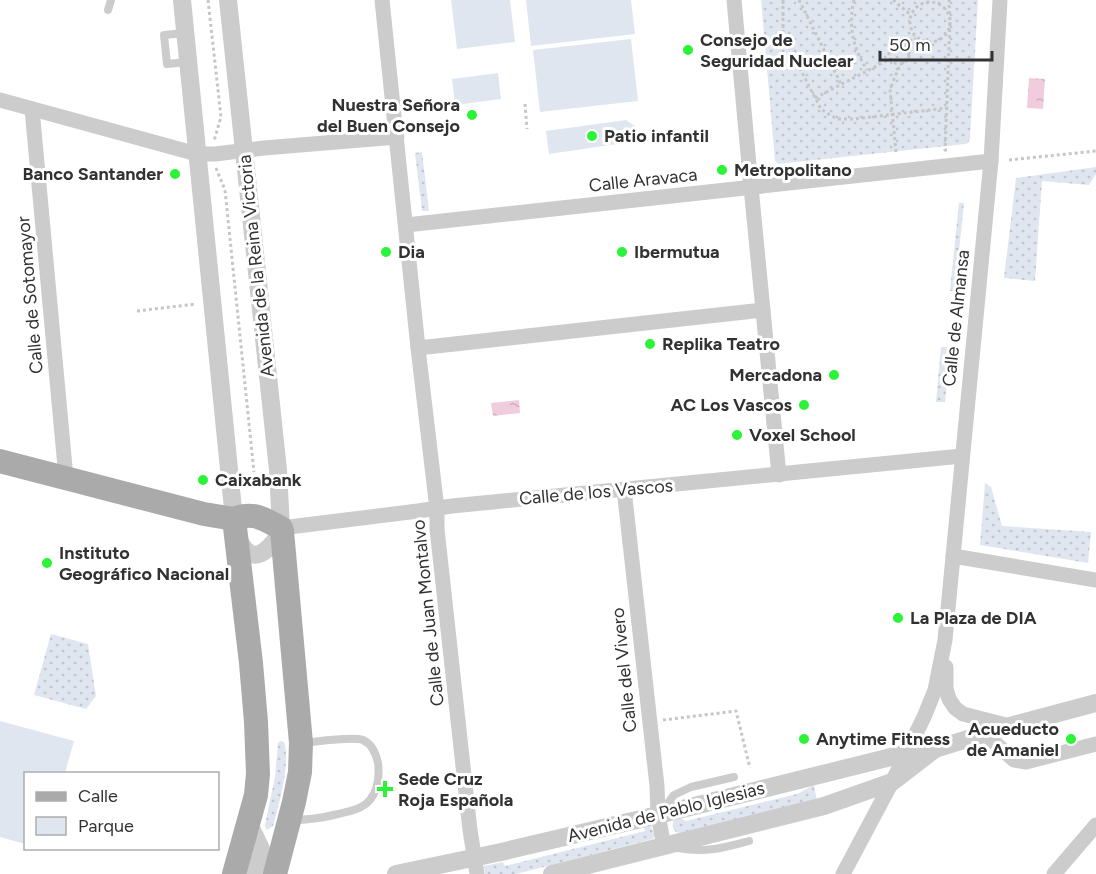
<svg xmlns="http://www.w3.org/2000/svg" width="1096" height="874" font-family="Figtree,sans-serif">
<defs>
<pattern id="green-dots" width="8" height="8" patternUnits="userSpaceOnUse" patternTransform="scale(1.5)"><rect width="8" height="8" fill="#e0e6f0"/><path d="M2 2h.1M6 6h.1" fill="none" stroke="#c1c6ce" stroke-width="1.8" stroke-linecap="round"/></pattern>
<pattern id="water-ripples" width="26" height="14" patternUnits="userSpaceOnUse" patternTransform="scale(1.5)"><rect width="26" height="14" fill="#f0ccdd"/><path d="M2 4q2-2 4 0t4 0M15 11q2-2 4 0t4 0" fill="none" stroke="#ceb0be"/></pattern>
</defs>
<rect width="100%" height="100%" fill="#fff"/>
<g fill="url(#green-dots)">
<polygon points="761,0 978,0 970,138 968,143 965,144 778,164 775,161"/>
<polygon points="422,152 429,211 422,211 415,153"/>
<polygon points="1096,167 1096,174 1089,185 1042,181 1035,281 1004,278 1016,178"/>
<polygon points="959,203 964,203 955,291 950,291"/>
<polygon points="941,347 950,347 945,402 936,402"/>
<polygon points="985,483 991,487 1002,526 1091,532 1088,563 980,545"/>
<polygon points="51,634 88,644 96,696 86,709 34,695"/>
<path d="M280,741L284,742C291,762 279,805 273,826L267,830L265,827V825L275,777L278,743Z"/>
<path d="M814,785L817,801L680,833L676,832L673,828C672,822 674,819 680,818L686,821L797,794Z"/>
<polygon points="650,824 655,836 653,839 516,874 485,874 484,866 503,862 505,866 645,831 644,826"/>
</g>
<g fill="#e0e6f0">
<polygon points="451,0 510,0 515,42 457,49"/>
<polygon points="526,0 631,0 635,34 531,46"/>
<polygon points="631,39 638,101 540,112 533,50"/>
<polygon points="498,73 501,99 455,105 452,79"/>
<polygon points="626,120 636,127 638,141 549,154 546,131"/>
<polygon points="0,721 74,741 65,773 26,774 25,844 0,837"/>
</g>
<g fill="url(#water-ripples)">
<polygon points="1029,78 1045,79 1043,109 1027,108"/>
<polygon points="519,400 520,413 493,416 491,403"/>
</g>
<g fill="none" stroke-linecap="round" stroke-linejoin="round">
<g stroke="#c6c6c6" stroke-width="3" stroke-dasharray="3 3" stroke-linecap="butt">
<polyline points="208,0 221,117 214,141"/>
<polyline points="783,0 783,36 821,109 830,115 838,119 854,119 947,108"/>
<polyline points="799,0 841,84"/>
<path d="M854,0C848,26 853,48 867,70"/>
<polyline points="893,0 911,15"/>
<circle cx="930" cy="22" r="20"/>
<circle cx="899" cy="54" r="10"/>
<polyline points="906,46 914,36"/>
<polyline points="815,98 890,59"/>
<polyline points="525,104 527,129"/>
<polyline points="947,150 945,150 950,22 949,0"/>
<polyline points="896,152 890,89 900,65"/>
<polyline points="1009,160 1096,151"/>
<polyline points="216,168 225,190 254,472"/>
<polyline points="137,311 196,304"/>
<polyline points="663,720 736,711 750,768"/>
</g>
<g stroke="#ccc" stroke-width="8">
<polyline points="108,10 111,0"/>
<polyline points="185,33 164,35 167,64 188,62"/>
<polyline points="662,811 674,795 691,787 734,777"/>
<path d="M292,820C308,820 322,818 338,814C345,812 354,811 361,807C377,799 380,779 378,763C376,754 372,744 363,740C351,736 316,742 303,743"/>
<path d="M678,848C706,853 722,848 749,841"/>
</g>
<g stroke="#ccc" stroke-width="15">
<polyline points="382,0 418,348 437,509 437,529 470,830 477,874"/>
<polyline points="734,0 751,187 779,475"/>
<polyline points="0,100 197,154 215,154 264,148 397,137"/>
<polyline points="32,109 66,478"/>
<polyline points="406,225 991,161"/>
<polyline points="418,348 763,310"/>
<polyline points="624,489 657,786 658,815 664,846"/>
<polyline points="281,528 418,511 452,506 962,456"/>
<polyline points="953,556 1096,580"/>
<polyline points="946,667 946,689 949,699 955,708 963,714 1010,726"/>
<polyline points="984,733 1014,760 1026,762 1096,744"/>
<polyline points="843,874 892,782 924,717 935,690 945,640 991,161 1000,0"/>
<polyline points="1054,874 1096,825"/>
</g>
<g stroke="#ccc" stroke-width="18">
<polyline points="182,0 234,519"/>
<polyline points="228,0 278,470 281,528"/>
<path d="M237,533C238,537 240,543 243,547C257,567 274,543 282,531"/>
<polyline points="248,822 261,849 254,874"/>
<polyline points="396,874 501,852 658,815 907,753 935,749 1010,726 1096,703"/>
<polyline points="552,874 824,806 892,782 935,749"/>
</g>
<g stroke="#aaa" stroke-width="24">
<polyline points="0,461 204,514 234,519"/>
<path d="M234,519C253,511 264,519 281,528L282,531L301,743L300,772L294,802L275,874"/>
<polyline points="234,874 256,795 258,774 256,722 251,663 234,519"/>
</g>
</g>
<g fill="#2bf338" stroke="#fff" stroke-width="2">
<circle cx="688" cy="50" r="6"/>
<circle cx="472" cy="115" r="6"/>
<circle cx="592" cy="136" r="6"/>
<circle cx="722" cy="170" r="6"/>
<circle cx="175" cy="174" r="6"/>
<circle cx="386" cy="252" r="6"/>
<circle cx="622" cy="252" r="6"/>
<circle cx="650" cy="344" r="6"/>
<circle cx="834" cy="375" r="6"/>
<circle cx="804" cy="405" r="6"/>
<circle cx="737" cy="435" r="6"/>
<circle cx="203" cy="480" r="6"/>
<circle cx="47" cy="563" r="6"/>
<circle cx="898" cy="618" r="6"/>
<circle cx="804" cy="739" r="6"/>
<circle cx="1071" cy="739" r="6"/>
<path d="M382 780h6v6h6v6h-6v6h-6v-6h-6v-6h6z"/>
</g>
<g text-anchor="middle" stroke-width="6" stroke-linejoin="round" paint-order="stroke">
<g font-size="18" font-weight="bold" fill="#323232" stroke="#fff" text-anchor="start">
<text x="700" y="46">Consejo de<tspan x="700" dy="21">Seguridad Nuclear</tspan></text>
<text x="460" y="111" text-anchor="end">Nuestra Señora<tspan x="460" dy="21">del Buen Consejo</tspan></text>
<text x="604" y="142">Patio infantil</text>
<text x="734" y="176">Metropolitano</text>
<text x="163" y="180" text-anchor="end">Banco Santander</text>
<text x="398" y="258">Dia</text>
<text x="634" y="258">Ibermutua</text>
<text x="662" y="350">Replika Teatro</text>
<text x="822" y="381" text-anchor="end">Mercadona</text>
<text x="792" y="411" text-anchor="end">AC Los Vascos</text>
<text x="749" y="441">Voxel School</text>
<text x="215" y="486">Caixabank</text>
<text x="59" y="559">Instituto<tspan x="59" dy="21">Geográfico Nacional</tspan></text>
<text x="910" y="624">La Plaza de DIA</text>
<text x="1059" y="735" text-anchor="end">Acueducto<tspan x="1059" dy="21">de Amaniel</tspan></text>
<text x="816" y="745">Anytime Fitness</text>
<text x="398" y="785">Sede Cruz<tspan x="398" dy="21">Roja Española</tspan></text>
</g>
<g font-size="18" fill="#323232" stroke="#fff">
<text transform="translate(643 180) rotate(-6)" y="6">Calle Aravaca</text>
<text transform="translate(256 266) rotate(-96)" y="6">Avenida de la Reina Victoria</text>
<text transform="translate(30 295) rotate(-95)" y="6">Calle de Sotomayor</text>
<text transform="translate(956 318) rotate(-84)" y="6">Calle de Almansa</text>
<text transform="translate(596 492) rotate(-5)" y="6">Calle de los Vascos</text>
<text transform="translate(428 613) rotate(-96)" y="6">Calle de Juan Montalvo</text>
<text transform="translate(624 670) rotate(-96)" y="6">Calle del Vivero</text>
<text transform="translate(666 812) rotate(-14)" y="6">Avenida de Pablo Iglesias</text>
</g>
</g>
<rect x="24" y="772" width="195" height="78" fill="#ffffff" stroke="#adadad" stroke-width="1.5"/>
<rect x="36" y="792" width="30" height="9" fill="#aaaaaa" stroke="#adadad" stroke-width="1.5"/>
<text x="78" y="802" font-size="18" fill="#323232">Calle</text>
<rect x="36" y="817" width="30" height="18" fill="#e0e6f0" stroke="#adadad" stroke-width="1.5"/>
<text x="78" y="832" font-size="18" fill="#323232">Parque</text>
<path d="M880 51v9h112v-9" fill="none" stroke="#323232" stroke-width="3"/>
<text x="889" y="51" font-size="18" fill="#323232" stroke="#ffffff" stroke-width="4.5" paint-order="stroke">50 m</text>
</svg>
